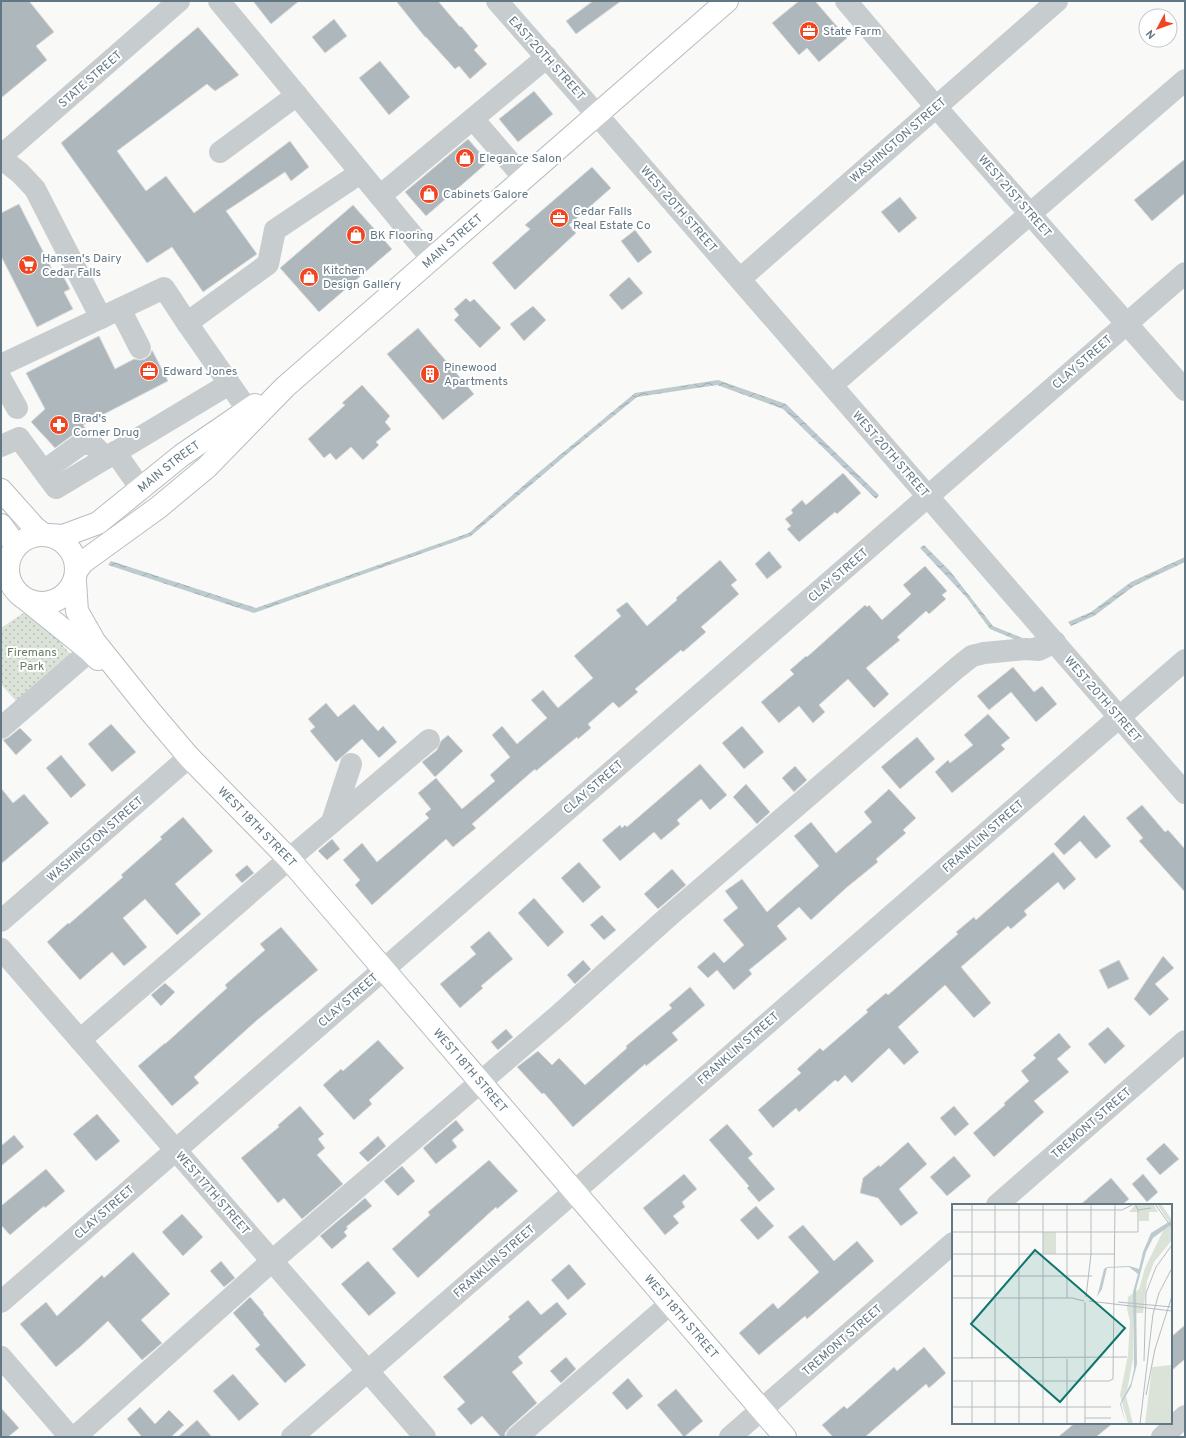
<svg xmlns="http://www.w3.org/2000/svg" width="1186" height="1438" font-family="Overpass,sans-serif">
<defs>
<pattern id="park-dots" width="8" height="8" patternUnits="userSpaceOnUse"><rect width="8" height="8" fill="#dbe2d8"/><path d="M2 2h.1M6 6h.1" fill="none" stroke="#b5bcb5" stroke-width="1.8" stroke-linecap="round"/></pattern>
<pattern id="water-waves" width="16" height="10" patternUnits="userSpaceOnUse"><rect width="16" height="10" fill="#bdcbcf"/><path d="M0 5q4-4 8 0t8 0" fill="none" stroke="#9daaae"/></pattern>
</defs>
<rect width="100%" height="100%" fill="#f9f9f7"/>
<polygon fill="url(#park-dots)" points="31,608 77,662 23,709 1,684 1,628"/>
<g fill="url(#water-waves)">
<polygon points="718,380 786,404 879,495 876,499 783,409 717,385 637,397 572,450 471,536 257,612 254,613 108,565 111,561 256,608 469,533 532,478 635,393"/>
<polygon points="924,545 950,571 993,626 1027,640 1035,637 1038,640 1028,645 990,629 967,598 920,548"/>
<polygon points="1185,557 1185,562 1134,586 1094,616 1071,626 1068,622 1091,612 1131,582"/>
</g>
<g fill="#adb7bc" stroke="#dbdbd9">
<polygon points="1,1 29,1 54,32 36,46 47,60 1,98"/>
<polygon points="253,1 299,1 271,24"/>
<polygon points="396,1 438,1 460,27 461,26 478,46 474,50 487,64 470,79 459,66 455,69 426,37 425,37"/>
<polygon points="593,1 621,1 576,34 566,21"/>
<polygon points="799,1 815,1 847,38 819,62 807,48 799,55 772,23"/>
<polygon points="334,19 347,36 325,53 312,37"/>
<polygon points="198,27 239,75 215,91 207,84 117,151 146,191 166,176 194,213 290,141 309,167 291,181 285,172 226,211 257,254 203,292 172,247 147,263 61,143"/>
<polygon points="380,61 410,97 389,115 359,78"/>
<polygon points="534,91 553,114 518,142 499,119"/>
<polygon points="468,139 488,162 426,216 405,192"/>
<polygon points="1185,159 1185,193 1152,221 1134,200"/>
<polygon points="592,167 611,188 569,225 576,233 515,290 492,263 530,229 525,225"/>
<polygon points="900,197 917,218 899,233 881,212"/>
<polygon points="19,204 56,277 62,274 70,289 64,292 73,309 37,327 1,256 1,213"/>
<polygon points="353,205 392,249 319,312 280,268"/>
<polygon points="635,230 652,252 638,263 621,241"/>
<polygon points="629,277 643,293 622,310 609,295"/>
<polygon points="466,298 470,302 474,299 501,328 480,348 454,320 459,315 454,309"/>
<polygon points="533,306 546,320 524,341 510,324"/>
<polygon points="418,328 474,394 443,420 387,354"/>
<polygon points="99,336 115,369 134,359 140,360 145,359 150,355 152,350 168,381 83,425 86,429 84,432 74,434 55,448 31,422 45,409 26,373"/>
<polygon points="362,385 390,416 385,422 391,429 376,442 379,445 363,460 351,447 336,460 330,453 324,458 308,439 345,405 342,403"/>
<polygon points="843,473 861,493 837,514 835,512 799,542 787,529 791,526 785,519 793,513 791,510 802,500 806,505"/>
<polygon points="769,551 782,567 767,579 755,564"/>
<polygon points="720,560 737,580 731,585 739,594 701,627 706,632 683,652 681,650 635,689 638,692 619,708 613,702 588,724 591,728 578,739 577,737 536,771 535,769 472,824 476,828 453,847 446,839 372,905 355,885 360,880 343,860 362,843 377,862 429,818 425,814 431,809 418,793 436,778 462,809 495,781 490,775 510,757 492,735 502,726 517,744 547,718 531,700 543,690 558,708 593,678 574,656 621,616 616,610 627,602 647,626 677,600 676,598"/>
<polygon points="925,566 947,591 942,595 946,599 929,614 926,611 897,637 900,640 866,668 889,694 874,708 848,679 819,705 825,712 813,723 799,706 779,723 761,702 794,674 790,670 806,656 807,657 865,605 867,607 869,605 882,620 911,594 903,585"/>
<polygon points="1013,667 1034,692 1042,686 1057,704 1036,722 1011,692 989,710 977,696"/>
<polygon points="326,703 338,717 354,704 378,731 383,726 397,742 379,758 362,739 336,762 310,731 315,727 308,719"/>
<polygon points="988,714 1010,738 1001,745 1005,749 952,793 935,772 948,760 950,763 973,745 964,735"/>
<polygon points="111,724 136,752 112,772 88,744"/>
<polygon points="742,726 764,752 744,769 722,743"/>
<polygon points="20,728 32,740 16,755 3,740 9,737"/>
<polygon points="448,735 463,751 435,777 422,762 437,750 441,741"/>
<polygon points="917,737 935,759 900,789 881,767"/>
<polygon points="61,755 86,785 71,798 46,768"/>
<polygon points="700,764 727,795 710,810 701,799 677,820 680,824 661,840 654,832 620,861 602,840 620,825 622,828 625,825 627,827"/>
<polygon points="795,766 807,780 794,792 782,778"/>
<polygon points="746,784 770,812 757,824 733,797"/>
<polygon points="1,788 13,803 24,794 49,823 1,864"/>
<polygon points="889,789 916,818 903,830 906,833 876,859 878,862 846,888 811,920 799,907 777,926 787,939 749,970 752,974 734,990 717,970 708,978 697,967 714,952 724,963 744,945 723,920 738,908 725,891 742,879 767,912 819,866 794,836 811,822 836,853 872,822 864,812"/>
<polygon points="1142,805 1165,832 1168,830 1185,849 1185,892 1139,841 1143,838 1126,818"/>
<polygon points="1084,815 1111,846 1096,859 1080,841 1064,855 1054,844"/>
<polygon points="183,817 213,851 175,884 201,914 177,935 145,899 123,918 147,947 124,966 112,952 80,980 47,942 68,923 69,924 123,877 121,875 162,839 160,837"/>
<polygon points="332,839 340,849 327,860 318,851"/>
<polygon points="1053,852 1076,879 1064,890 1058,882 1024,911 1027,915 1011,929 1008,926 961,967 991,1003 974,1018 945,985 898,1027 919,1052 904,1065 889,1048 852,1083 845,1075 838,1082 835,1080 799,1112 796,1108 773,1128 758,1110 801,1073 797,1069 820,1048 823,1051 868,1012 866,1010 886,993 888,995 958,934 956,932 974,917 976,920"/>
<polygon points="579,862 601,887 583,903 561,878"/>
<polygon points="247,865 254,873 242,883 235,875"/>
<polygon points="672,869 686,885 658,909 644,894"/>
<polygon points="534,898 564,932 548,947 518,913"/>
<polygon points="602,915 616,930 604,940 590,925"/>
<polygon points="281,927 318,970 256,1021 194,1077 199,1083 172,1106 138,1066 165,1043 165,1044 227,988 225,985 265,950 260,944"/>
<polygon points="489,931 513,959 481,986 483,988 460,1008 440,984 476,954 470,947"/>
<polygon points="1163,956 1174,968 1155,984 1169,999 1150,1016 1134,999"/>
<polygon points="583,960 591,969 575,984 567,975"/>
<polygon points="1119,960 1129,979 1108,989 1099,970"/>
<polygon points="165,983 175,992 161,1006 151,995"/>
<polygon points="690,987 705,1005 672,1033 678,1040 646,1066 645,1064 573,1127 544,1093 542,1094 517,1067 538,1051 552,1065 559,1058 585,1085 627,1048 626,1046 672,1008 669,1005"/>
<polygon points="1108,1027 1125,1046 1105,1064 1088,1044"/>
<polygon points="506,1029 513,1037 498,1050 491,1042"/>
<polygon points="1059,1033 1071,1047 1057,1059 1069,1072 1034,1101 1044,1112 994,1157 973,1133 1005,1105 1004,1103 1029,1081 1021,1071 1036,1058 1033,1055"/>
<polygon points="378,1040 404,1068 369,1100 372,1104 354,1120 323,1085 341,1069 343,1071"/>
<polygon points="300,1106 324,1134 318,1139 325,1148 317,1155 343,1184 302,1219 284,1198 278,1203 241,1158 279,1127 278,1125"/>
<polygon points="954,1106 969,1124 955,1136 940,1118"/>
<polygon points="97,1114 120,1141 96,1161 73,1134"/>
<polygon points="456,1120 464,1130 452,1140 457,1147 436,1164 423,1148"/>
<polygon points="727,1124 753,1154 748,1158 775,1189 759,1202 747,1188 749,1186 709,1140"/>
<polygon points="14,1135 24,1147 1,1166 1,1146"/>
<polygon points="378,1136 386,1146 368,1162 359,1153"/>
<polygon points="908,1142 927,1164 899,1189 918,1213 901,1226 878,1198 860,1193 863,1178 879,1165 880,1167"/>
<polygon points="1164,1143 1179,1159 1160,1175 1146,1159"/>
<polygon points="954,1156 971,1176 947,1196 930,1177"/>
<polygon points="489,1160 518,1191 497,1209 496,1207 418,1278 392,1249 430,1215 428,1212"/>
<polygon points="402,1166 415,1181 398,1196 384,1181"/>
<polygon points="46,1169 65,1191 45,1208 44,1206 10,1235 1,1225 1,1206"/>
<polygon points="684,1174 697,1189 682,1202 685,1207 673,1216 679,1223 665,1235 643,1208"/>
<polygon points="1143,1174 1158,1192 1147,1202 1132,1184"/>
<polygon points="1111,1178 1129,1199 1122,1205 1080,1205"/>
<polygon points="365,1198 372,1206 346,1227 348,1228 344,1232 347,1236 332,1249 320,1236"/>
<polygon points="756,1206 774,1226 758,1240 740,1220"/>
<polygon points="182,1214 203,1237 183,1256 162,1232"/>
<polygon points="803,1225 834,1261 857,1241 874,1261 807,1319 805,1316 759,1355 739,1333 773,1303 778,1309 819,1272 788,1237"/>
<polygon points="133,1252 170,1294 141,1320 162,1343 142,1360 108,1321 81,1346 56,1367 20,1324 46,1302 57,1316 102,1275 104,1278"/>
<polygon points="221,1261 235,1278 224,1287 210,1271"/>
<polygon points="368,1261 396,1293 369,1316 341,1284"/>
<polygon points="569,1264 586,1284 568,1300 551,1280"/>
<polygon points="250,1297 264,1313 263,1314 306,1365 285,1383 255,1349 260,1345 233,1313"/>
<polygon points="528,1300 541,1315 557,1302 567,1314 518,1357 523,1363 512,1372 537,1403 509,1428 505,1433 505,1437 501,1437 482,1416 471,1425 457,1409 465,1402 443,1377 510,1319 508,1317"/>
<polygon points="1185,1325 1185,1359 1171,1371 1171,1337"/>
<polygon points="924,1347 946,1373 929,1388 926,1384 865,1437 833,1437 822,1425 844,1406 847,1409 894,1367 897,1371"/>
<polygon points="566,1357 576,1369 561,1383 550,1371"/>
<polygon points="233,1374 259,1404 239,1421 213,1391"/>
<polygon points="628,1378 643,1396 627,1410 612,1393"/>
<polygon points="676,1389 703,1421 684,1437 657,1405"/>
<polygon points="140,1407 155,1424 169,1410 184,1425 171,1437 142,1437 127,1419"/>
<polygon points="1,1408 19,1428 8,1437 1,1437"/>
<polygon points="197,1420 212,1437 178,1437"/>
<polygon points="1075,1423 1113,1423 1096,1437 1058,1437"/>
</g>
<g fill="none" stroke-linecap="round" stroke-linejoin="round">
<g stroke="#b7bdc1" stroke-width="24">
<g id="major">
<polyline points="1,490 35,528 44,535"/>
<polyline points="1,525 16,546"/>
<circle cx="42" cy="569" r="34"/>
<path id="s1" d="M49,535L63,536L98,523L182,455L255,405"/>
<path id="s2" d="M77,570L83,562L159,507L207,467L285,387L727,1"/>
<path id="s3" d="M75,582L77,611L94,641L150,711L189,757L289,859L785,1437"/>
<polyline points="28,601 90,651 98,659"/>
</g>
</g>
<g stroke="#c7cccf" stroke-width="22">
<polyline points="219,1 432,259"/>
<polyline points="497,1 612,132 1185,793"/>
<polyline points="846,1 936,107 1185,390"/>
<polyline points="473,119 524,178"/>
<polyline points="220,152 297,95"/>
<polyline points="1,156 179,1"/>
<polyline points="1,158 20,173 35,189 101,318"/>
<polyline points="380,196 547,57"/>
<polyline points="740,279 1057,1"/>
<polyline points="120,309 140,348"/>
<polyline points="1,365 164,288 187,323"/>
<polyline points="1,379 17,408"/>
<polyline points="832,385 1185,80"/>
<polyline points="247,409 187,323 268,264 275,230 360,173"/>
<polyline points="1,446 19,438 56,488 229,384"/>
<polyline points="115,452 141,489"/>
<polyline points="44,471 81,444 92,444 106,458"/>
<polyline points="1,728 90,651"/>
<polyline points="332,822 351,764"/>
<polyline points="1,921 189,757"/>
<polyline points="1,949 425,1437"/>
<polyline points="80,1040 289,859 429,740"/>
<polyline points="997,1205 1185,1041"/>
<polyline points="1,1302 1185,273"/>
<polyline points="1,1357 70,1437"/>
<polyline points="75,1437 272,1261 561,1013 669,916 958,667 972,656 984,653 1026,649 1039,650 1055,642"/>
<polyline points="292,1437 1185,660"/>
<polyline points="517,1437 670,1304"/>
<polyline points="730,1437 953,1243"/>
<polyline points="1162,1437 1185,1416"/>
</g>
<use href="#major" stroke="#fff" stroke-width="22"/>
</g>
<defs>
<g id="office-disc" transform="scale(1)"><circle r="9.5" fill="#f14520" stroke="#fff"/><path d="M-6-3h4V-5.5h4V-3h4V5H-6ZM-1-4.5V-3h2v-1.5ZM-6 0V1H6V0Z" fill="#fff"/></g>
<g id="shop-disc" transform="scale(1)"><circle r="9.5" fill="#f14520" stroke="#fff"/><path d="M-5-2.5h2.3a2.7 3.5 0 0 1 5.4 0H5L5.5 6h-11ZM-1.5-2.5h3a1.5 2.3 0 0 0-3 0Z" fill="#fff"/></g>
<g id="supermarket-disc" transform="scale(1)"><circle r="9.5" fill="#f14520" stroke="#fff"/><path d="M-6-5.5h2.5l.6 2H6L4.5 2H-2.5L-4.4-4H-6ZM-1.5 3.2a1.3 1.3 0 1 0 .1 0ZM3 3.2a1.3 1.3 0 1 0 .1 0Z" fill="#fff"/></g>
<g id="building-disc" transform="scale(1)"><circle r="9.5" fill="#f14520" stroke="#fff"/><path d="M-4-6H4V6H1V3H-1V6H-4ZM-2.5-4.3h1.7v1.8h-1.7ZM.8-4.3h1.7v1.8H.8ZM-2.5-1h1.7V.8h-1.7ZM.8-1h1.7V.8H.8Z" fill="#fff"/></g>
<g id="pharmacy-disc" transform="scale(1)"><circle r="9.5" fill="#f14520" stroke="#fff"/><path d="M-2-6h4v4h4v4h-4v4h-4v-4h-4v-4h4Z" fill="#fff"/></g>
</defs>
<g fill-rule="evenodd">
<use href="#office-disc" x="809" y="31"/>
<use href="#shop-disc" x="465" y="158"/>
<use href="#shop-disc" x="429" y="194"/>
<use href="#office-disc" x="559" y="218"/>
<use href="#shop-disc" x="356" y="235"/>
<use href="#supermarket-disc" x="28" y="265"/>
<use href="#shop-disc" x="309" y="277"/>
<use href="#office-disc" x="149" y="371"/>
<use href="#building-disc" x="430" y="374"/>
<use href="#pharmacy-disc" x="59" y="425"/>
</g>
<g text-anchor="middle" stroke-width="4" stroke-linejoin="round" paint-order="stroke">
<g font-size="12" fill="#627784" stroke="#fff" text-anchor="start">
<text x="823" y="35">State Farm</text>
<text x="479" y="162">Elegance Salon</text>
<text x="443" y="198">Cabinets Galore</text>
<text x="573" y="215">Cedar Falls<tspan x="573" dy="14">Real Estate Co</tspan></text>
<text x="370" y="239">BK Flooring</text>
<text x="42" y="262">Hansen's Dairy<tspan x="42" dy="14">Cedar Falls</tspan></text>
<text x="323" y="274">Kitchen<tspan x="323" dy="14">Design Gallery</tspan></text>
<text x="444" y="371">Pinewood<tspan x="444" dy="14">Apartments</tspan></text>
<text x="163" y="375">Edward Jones</text>
<text x="73" y="422">Brad's<tspan x="73" dy="14">Corner Drug</tspan></text>
</g>
<g font-size="12" fill="#627784" stroke="#fff">
<text transform="translate(547 58) rotate(48)" y="4">EAST 20TH STREET</text>
<text transform="translate(90 79) rotate(-41)" y="4">STATE STREET</text>
<text transform="translate(898 140) rotate(-41)" y="4">WASHINGTON STREET</text>
<text transform="translate(1015 196) rotate(49)" y="4">WEST 21ST STREET</text>
<text transform="translate(679 209) rotate(49)" y="4">WEST 20TH STREET</text>
<text dy="4" stroke="none"><textPath href="#s2" startOffset="500">MAIN STREET</textPath></text>
<text transform="translate(1082 362) rotate(-41)" y="4">CLAY STREET</text>
<text transform="translate(891 454) rotate(49)" y="4">WEST 20TH STREET</text>
<text dy="4" stroke="none"><textPath href="#s1" startOffset="142">MAIN STREET</textPath></text>
<text transform="translate(838 575) rotate(-41)" y="4">CLAY STREET</text>
<text transform="translate(1103 699) rotate(49)" y="4">WEST 20TH STREET</text>
<text transform="translate(593 787) rotate(-41)" y="4">CLAY STREET</text>
<text dy="4" stroke="none"><textPath href="#s3" startOffset="311">WEST 18TH STREET</textPath></text>
<text transform="translate(983 836) rotate(-41)" y="4">FRANKLIN STREET</text>
<text transform="translate(95 839) rotate(-41)" y="4">WASHINGTON STREET</text>
<text transform="translate(348 1000) rotate(-41)" y="4">CLAY STREET</text>
<text transform="translate(738 1048) rotate(-41)" y="4">FRANKLIN STREET</text>
<text dy="4" stroke="none"><textPath href="#s3" startOffset="635">WEST 18TH STREET</textPath></text>
<text transform="translate(1091 1123) rotate(-41)" y="4">TREMONT STREET</text>
<text transform="translate(213 1193) rotate(49)" y="4">WEST 17TH STREET</text>
<text transform="translate(104 1212) rotate(-41)" y="4">CLAY STREET</text>
<text transform="translate(494 1261) rotate(-41)" y="4">FRANKLIN STREET</text>
<text dy="4" stroke="none"><textPath href="#s3" startOffset="959">WEST 18TH STREET</textPath></text>
<text transform="translate(842 1340) rotate(-41)" y="4">TREMONT STREET</text>
</g>
<g font-size="12" fill="#677b62" stroke="#fff">
<text x="32" y="656">Firemans<tspan x="32" dy="14">Park</tspan></text>
</g>
</g>
<g transform="translate(952 1204)">
<rect width="220" height="220" fill="#f9f9f7"/>
<path d="M184,0H201L206,8H197V17H187V8H177ZM205,0H209L220,16V36L202,58L195,77L191,109H181V155L174,192L181,220H176L168,191L176,151L178,117L175,105L176,93L187,85L193,64L212,25L219,21ZM91,28H104V50H91ZM220,161V220H193L200,163Z" fill="#dbe2d8"/>
<path d="M220,16V20L201,34L194,48L184,86L185,160L179,183L169,200L174,220L168,200L179,179L182,165L181,88L186,70L177,63L155,64L150,85L145,93L152,65L155,63L177,62L187,65L191,48L199,29Z" fill="#bdcbcf"/>
<path fill="none" stroke="#b4bdc2" stroke-width="1" d="M20,0V155M43,0V220M67,0V220M203,0L220,24M0,6H170L182,0M186,6L199,4M0,28H186V6L183,0M0,50H163M0,72H140M134,93L139,50V0M0,94H120L132,97M115,94V0M137,97L220,107M133,98V220M166,98L220,103M0,154L175,153M115,155V220M192,157L194,89L204,63L220,41M0,177H157L161,175L163,0M194,191L203,145L220,92M0,203H159M133,214H159M20,220V177M91,220V0M188,220L201,110L207,89L220,64"/>
<path fill="#0f766e" fill-opacity="0.15" stroke="#0f766e" stroke-width="2" d="M83,46L173,124L108,198L19,120Z"/>
<rect width="220" height="220" fill="none" stroke="#627784" stroke-width="2"/>
</g>
<rect width="1186" height="1438" fill="none" stroke="#627784" stroke-width="4"/>
<g transform="translate(1158 28) rotate(229)"><circle r="19" fill="#ffffff" stroke="#c0c9ce"/>
<path d="M0-3L7 15L0 10L-7 15Z" fill="#f14520"/>
<text y="-6" font-size="11" font-weight="bold" text-anchor="middle" fill="#627784">N</text>
</g>
</svg>
